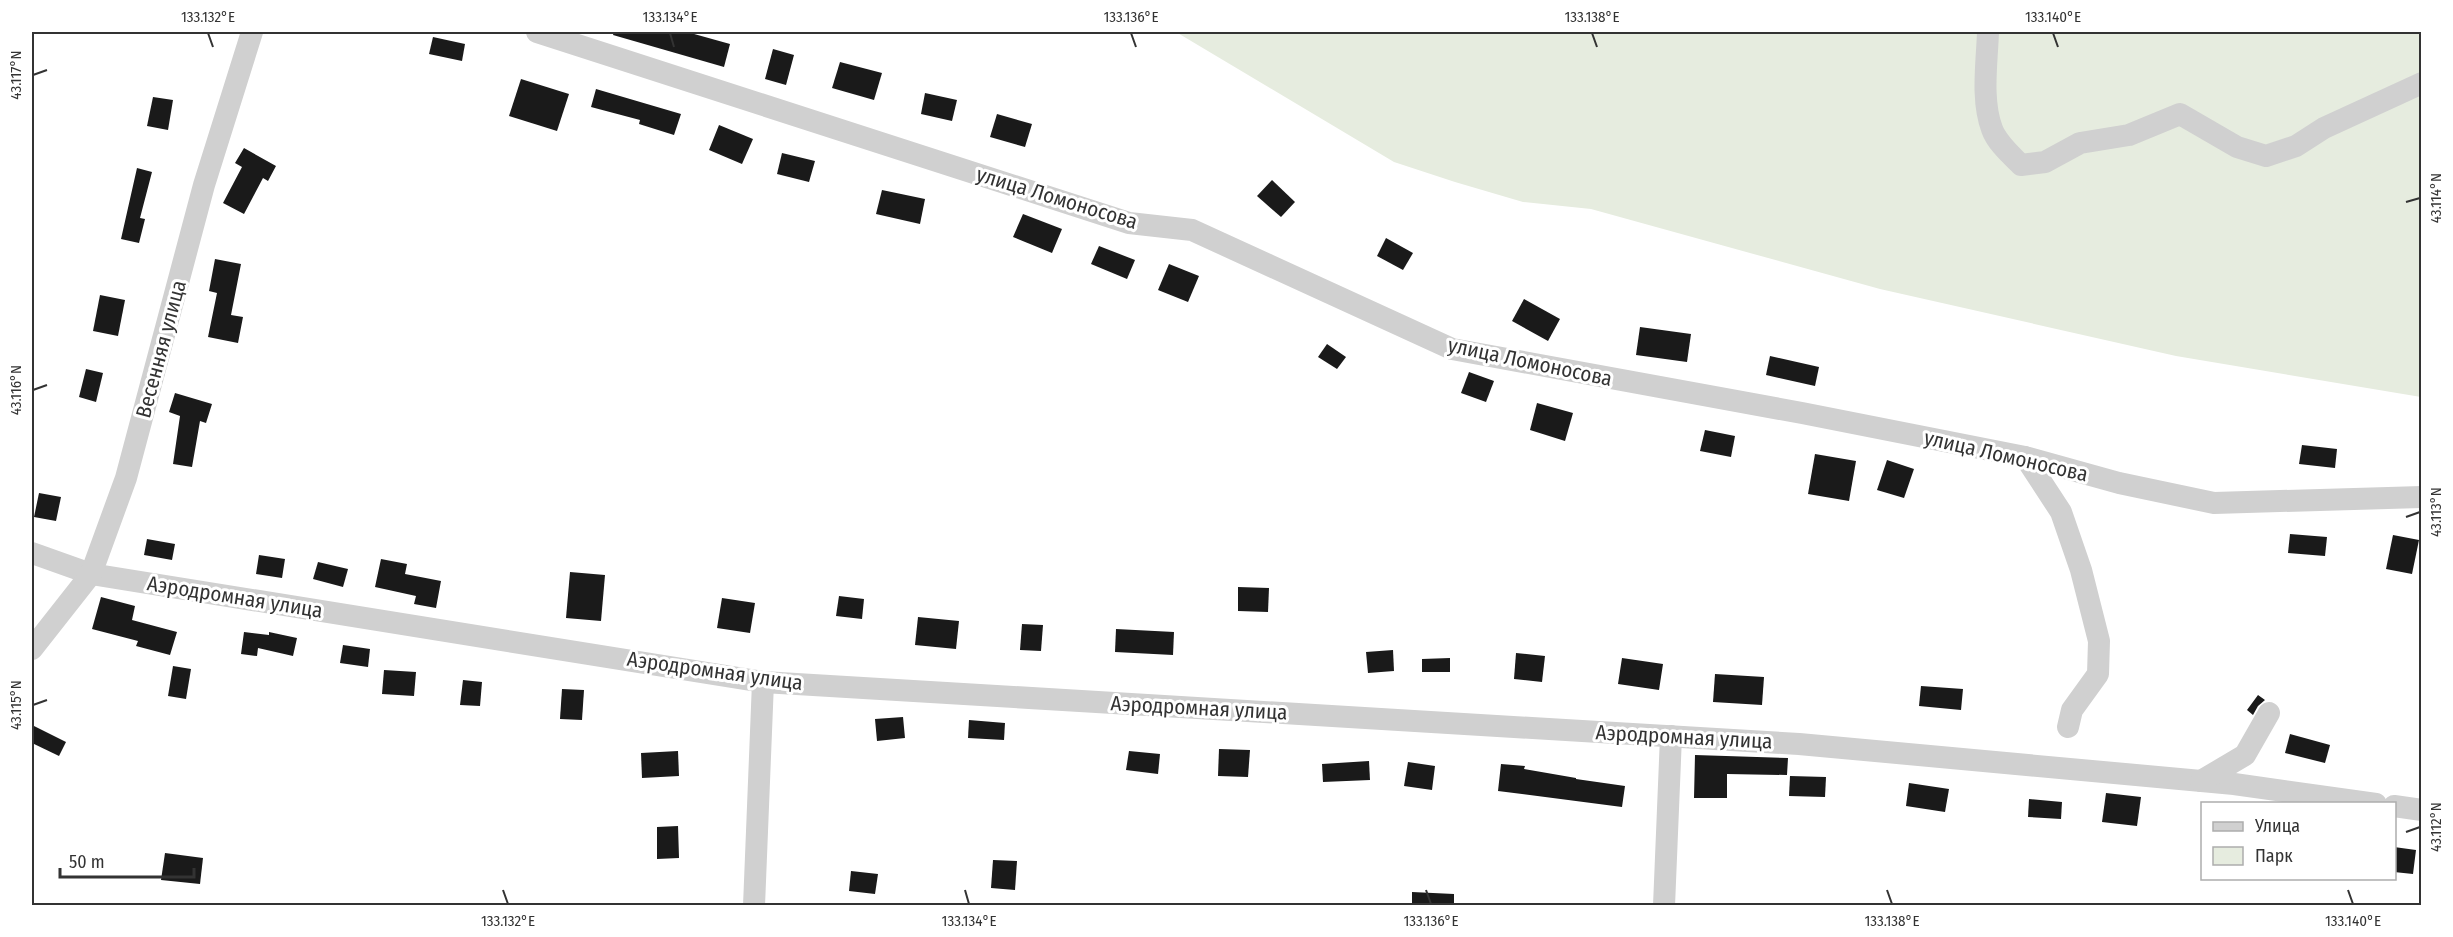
<svg xmlns="http://www.w3.org/2000/svg" width="2453" height="937" font-family="'Fira Sans Condensed',sans-serif">
<rect width="100%" height="100%" fill="#fff"/>
<polygon fill="#e6ecdf" points="1176,32 2421,32 2421,397 2176,356 1880,289 1591,209 1523,202 1455,182 1394,162"/>
<g fill="#1a1a1a">
<polygon points="614,32 687,32 730,44 724,67 613,35"/>
<polygon points="433,37 465,44 462,61 429,54"/>
<polygon points="773,49 794,55 786,85 765,79"/>
<polygon points="840,62 882,73 874,100 832,88"/>
<polygon points="521,79 569,94 557,131 509,116"/>
<polygon points="596,89 681,114 674,135 639,124 640,120 591,107"/>
<polygon points="925,93 957,100 952,121 921,114"/>
<polygon points="153,97 173,100 168,130 147,126"/>
<polygon points="997,114 1032,124 1025,147 990,137"/>
<polygon points="719,125 753,139 742,164 709,150"/>
<polygon points="244,148 276,166 268,181 263,178 244,214 223,203 242,167 235,163"/>
<polygon points="782,153 815,161 809,182 777,174"/>
<polygon points="137,168 152,172 140,218 145,219 139,243 121,239"/>
<polygon points="1272,180 1295,202 1281,217 1257,196"/>
<polygon points="882,190 925,199 920,224 876,214"/>
<polygon points="1023,214 1062,229 1052,253 1013,237"/>
<polygon points="1386,238 1413,253 1403,270 1377,256"/>
<polygon points="1099,246 1135,260 1127,279 1091,264"/>
<polygon points="215,259 241,264 231,315 243,317 238,343 208,337 217,293 209,291"/>
<polygon points="1169,264 1199,276 1188,302 1158,290"/>
<polygon points="100,295 125,300 118,336 93,331"/>
<polygon points="1524,299 1560,319 1548,341 1512,321"/>
<polygon points="1640,327 1691,334 1687,362 1636,355"/>
<polygon points="1327,344 1346,357 1337,369 1318,357"/>
<polygon points="1770,356 1819,367 1815,386 1766,375"/>
<polygon points="86,369 103,373 96,402 79,397"/>
<polygon points="1469,372 1494,381 1486,402 1461,393"/>
<polygon points="175,393 212,404 206,423 200,421 192,467 173,464 180,416 169,412"/>
<polygon points="1537,403 1573,413 1565,441 1530,430"/>
<polygon points="1705,430 1735,436 1731,457 1700,451"/>
<polygon points="2302,445 2337,449 2335,468 2299,464"/>
<polygon points="1815,454 1856,461 1849,501 1808,494"/>
<polygon points="1887,460 1914,469 1904,498 1877,490"/>
<polygon points="39,493 61,497 56,521 34,517"/>
<polygon points="2290,534 2327,537 2325,556 2288,553"/>
<polygon points="2393,535 2419,540 2412,574 2386,569"/>
<polygon points="147,539 175,544 172,560 144,555"/>
<polygon points="259,555 285,559 282,578 256,574"/>
<polygon points="381,559 407,564 405,574 441,581 436,608 414,604 416,596 375,587"/>
<polygon points="318,562 348,569 343,587 313,579"/>
<polygon points="570,572 605,575 601,621 566,618"/>
<polygon points="1238,587 1269,588 1268,612 1238,611"/>
<polygon points="839,596 864,599 862,619 836,616"/>
<polygon points="101,597 135,606 132,620 177,632 170,655 136,646 138,641 92,629"/>
<polygon points="722,598 755,603 750,633 717,628"/>
<polygon points="918,617 959,621 956,649 915,645"/>
<polygon points="1022,624 1043,625 1041,651 1020,650"/>
<polygon points="1116,629 1174,632 1173,655 1115,652"/>
<polygon points="244,632 269,635 269,632 297,638 293,656 258,648 257,656 241,654"/>
<polygon points="343,645 370,649 368,667 340,663"/>
<polygon points="1393,650 1394,671 1368,673 1366,652"/>
<polygon points="1516,653 1545,656 1542,682 1514,679"/>
<polygon points="1450,658 1450,672 1422,672 1422,659"/>
<polygon points="1622,658 1663,664 1659,690 1618,684"/>
<polygon points="173,666 191,669 186,699 168,696"/>
<polygon points="384,670 416,672 414,696 382,694"/>
<polygon points="1715,674 1764,677 1762,705 1713,702"/>
<polygon points="463,680 482,682 480,706 460,705"/>
<polygon points="1921,686 1963,689 1961,710 1919,706"/>
<polygon points="562,689 584,690 582,720 560,719"/>
<polygon points="2258,695 2265,700 2258,706 2253,715 2247,710"/>
<polygon points="903,717 905,738 877,741 875,719"/>
<polygon points="969,720 1005,723 1004,740 968,738"/>
<polygon points="32,725 66,742 59,756 32,743"/>
<polygon points="2290,734 2330,745 2325,763 2285,753"/>
<polygon points="1219,749 1250,750 1248,777 1218,776"/>
<polygon points="678,751 679,776 642,778 641,753"/>
<polygon points="1129,751 1160,754 1158,774 1126,770"/>
<polygon points="1695,755 1788,758 1787,775 1727,774 1727,798 1694,798"/>
<polygon points="1369,761 1370,780 1323,782 1322,764"/>
<polygon points="1408,762 1435,766 1432,790 1404,786"/>
<polygon points="1501,764 1525,766 1524,769 1576,778 1576,779 1625,786 1622,807 1498,791"/>
<polygon points="1790,776 1826,777 1825,797 1789,796"/>
<polygon points="1909,783 1949,789 1945,812 1906,806"/>
<polygon points="2106,793 2141,797 2137,826 2102,822"/>
<polygon points="2029,799 2062,802 2061,819 2028,817"/>
<polygon points="678,826 679,858 657,859 657,827"/>
<polygon points="2394,847 2416,850 2413,874 2394,872"/>
<polygon points="165,853 203,858 200,884 161,880"/>
<polygon points="993,860 1017,861 1015,890 991,888"/>
<polygon points="851,871 878,874 875,894 849,891"/>
<polygon points="1412,892 1454,894 1454,906 1412,906"/>
</g>
<g fill="none" stroke-linecap="round" stroke-linejoin="round">
<g stroke="#d0d0d0" stroke-width="22">
<polyline points="537,32 1129,223 1192,230 1452,349 1802,413 2025,457 2119,483 2214,503 2422,497"/>
<path d="M1988,32C1987,62 1981,100 1992,129C1997,143 2011,155 2021,165L2045,162L2080,143L2129,135L2180,114L2237,147L2266,156L2296,146L2324,128L2422,83"/>
<polyline points="2025,457 2061,512 2081,570 2099,641 2098,674 2072,710 2068,727"/>
<polyline points="32,553 91,574 763,682 1799,744 2234,784 2376,804"/>
<polyline points="32,649 91,574 126,478 204,185 252,32"/>
<polyline points="2201,781 2245,755 2269,713"/>
<polyline points="2394,806 2422,810"/>
<polyline points="754,906 763,682"/>
<polyline points="1664,906 1671,736"/>
</g>
</g>
<path fill="none" stroke="#333" stroke-width="2" d="M208,33L213,47M670,33L674,47M1131,33L1136,47M1592,33L1597,47M2053,33L2058,47M33,75L47,70M2406,202L2420,198M33,390L47,385M2406,517L2420,512M33,705L47,700M2406,832L2420,827M503,890L508,904M965,890L969,904M1426,890L1431,904M1887,890L1892,904M2348,890L2353,904"/>
<g text-anchor="middle" stroke-width="6" stroke-linejoin="round" paint-order="stroke">
<g font-size="21" fill="#333" stroke="#fff">
<text transform="translate(1057 198) rotate(17)" y="7">улица Ломоносова</text>
<text transform="translate(161 349) rotate(-75)" y="7">Весенняя улица</text>
<text transform="translate(1530 362) rotate(12)" y="7">улица Ломоносова</text>
<text transform="translate(2006 456) rotate(13)" y="7">улица Ломоносова</text>
<text transform="translate(235 597) rotate(9)" y="7">Аэродромная улица</text>
<text transform="translate(715 671) rotate(8)" y="7">Аэродромная улица</text>
<text transform="translate(1199 708) rotate(3)" y="7">Аэродромная улица</text>
<text transform="translate(1684 737) rotate(3)" y="7">Аэродромная улица</text>
</g>
</g>
<rect width="2453" height="937" fill="none" stroke="#ffffff" stroke-width="66"/>
<rect x="2201" y="802" width="195" height="78" fill="#ffffff" stroke="#adadad" stroke-width="1.5"/>
<rect x="2213" y="822" width="30" height="9" fill="#d0d0d0" stroke="#adadad" stroke-width="1.5"/>
<text x="2255" y="832" font-size="18" fill="#333333">Улица</text>
<rect x="2213" y="847" width="30" height="18" fill="#e6ecdf" stroke="#adadad" stroke-width="1.5"/>
<text x="2255" y="862" font-size="18" fill="#333333">Парк</text>
<path d="M60 868v9h134v-9" fill="none" stroke="#333333" stroke-width="3"/>
<text x="69" y="868" font-size="18" fill="#333333" stroke="#ffffff" stroke-width="4.5" paint-order="stroke">50 m</text>
<rect x="33" y="33" width="2387" height="871" fill="none" stroke="#333" stroke-width="2"/>
<g font-size="15" text-anchor="middle" fill="#333">
<text x="208" y="22">133.132°E</text>
<text x="670" y="22">133.134°E</text>
<text x="1131" y="22">133.136°E</text>
<text x="1592" y="22">133.138°E</text>
<text x="2053" y="22">133.140°E</text>
<text transform="translate(16 75) rotate(-90)" y="5">43.117°N</text>
<text transform="translate(2436 198) rotate(-90)" y="5">43.114°N</text>
<text transform="translate(16 390) rotate(-90)" y="5">43.116°N</text>
<text transform="translate(2436 512) rotate(-90)" y="5">43.113°N</text>
<text transform="translate(16 705) rotate(-90)" y="5">43.115°N</text>
<text transform="translate(2436 827) rotate(-90)" y="5">43.112°N</text>
<text x="508" y="926">133.132°E</text>
<text x="969" y="926">133.134°E</text>
<text x="1431" y="926">133.136°E</text>
<text x="1892" y="926">133.138°E</text>
<text x="2353" y="926">133.140°E</text>
</g>
</svg>
